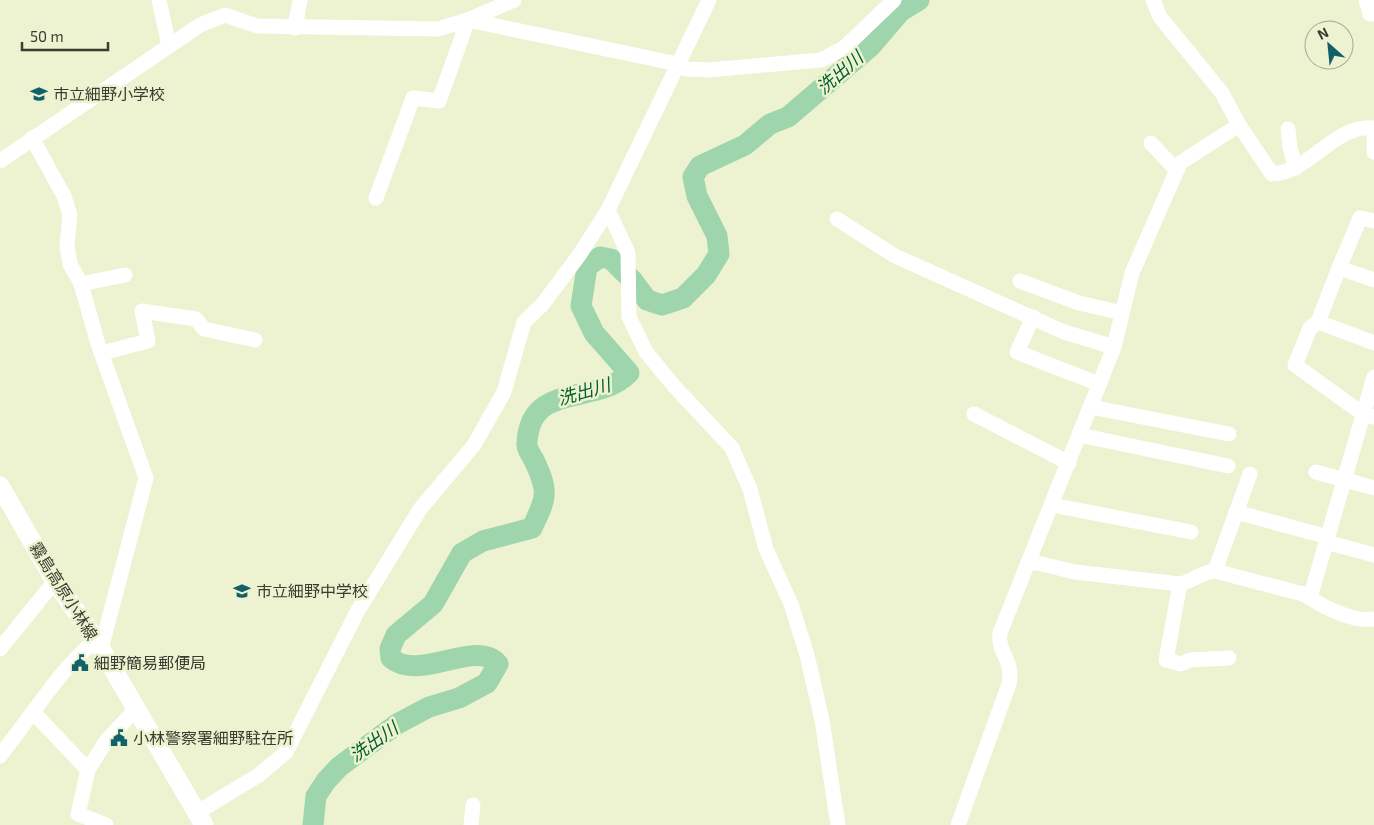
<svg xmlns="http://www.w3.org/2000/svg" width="1374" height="825" font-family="'Exo 2','Noto Sans JP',sans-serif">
<rect width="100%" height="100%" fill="#edf2d0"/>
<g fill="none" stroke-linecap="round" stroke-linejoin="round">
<path stroke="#9ed5ac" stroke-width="21" d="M313,825L316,796L326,781L339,767L397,724L429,707L459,698L487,683L498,664C476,638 419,683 391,658L390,649L396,635L433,604L462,553L483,541L532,528C547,497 549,492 534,460C531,455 526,448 527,442C531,380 596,407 629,373L594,333L581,306L587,267L600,257L611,259L633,281L647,300L662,305L683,298L706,275L719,254L717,236L697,196L693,177L700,166L745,145L770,124L788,117L871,46L901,11L919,0"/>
<g stroke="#fff" stroke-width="15">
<polyline points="159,0 169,46"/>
<polyline points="709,0 608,210 628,253 629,317 646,352 674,386 732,448 750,489 766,549 791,604 807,655 822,720 838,825"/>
<path d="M1153,0L1160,17L1222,93L1239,125L1272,174C1312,172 1333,124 1374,128"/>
<polyline points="1366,0 1370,14 1374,14"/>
<polyline points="468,20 673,63 687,69 709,70 821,60 844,48 894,0"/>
<polyline points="295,28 300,0"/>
<polyline points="1288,129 1290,148 1296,168"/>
<polyline points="1374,137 1374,152"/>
<polyline points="32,138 64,196 70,215 67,246 70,264 81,284 98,344 146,478 101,649"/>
<polyline points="1151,143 1177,171"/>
<polyline points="0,161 200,25 225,15 257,26 438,29 468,20 514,0"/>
<polyline points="376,198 413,98 439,101 468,20"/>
<polyline points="837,219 895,256 1064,332 1114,347"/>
<polyline points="1339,268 1360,218 1374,221"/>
<polyline points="1374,280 1339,268 1318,322 1310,328 1295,365 1363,414 1374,417"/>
<polyline points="1020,281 1079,303 1122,313"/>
<polyline points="81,284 125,275"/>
<polyline points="1033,317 1017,352 1099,384"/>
<polyline points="1318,322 1374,343"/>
<polyline points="102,353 148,341 142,311 196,319 204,329 255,340"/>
<polyline points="1091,407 1229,434"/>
<polyline points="974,414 1069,463"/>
<polyline points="1079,435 1228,466"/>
<polyline points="1316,472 1374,488"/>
<polyline points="1052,505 1191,532"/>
<polyline points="1236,512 1328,537"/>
<polyline points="1326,542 1374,555"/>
<path d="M1029,561L1075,572L1180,584C1193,581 1202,572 1215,571L1303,594L1310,598L1374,377"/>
<polyline points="1215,571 1250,474"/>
<polyline points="1180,584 1166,660 1181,664 1190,660 1229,658"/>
<path d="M1310,598C1327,609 1354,622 1374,619"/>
<polyline points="0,649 55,581"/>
<path d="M33,712C52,686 70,661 96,640"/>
<polyline points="0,756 33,712 88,770 106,741 135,710"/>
<polyline points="88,770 78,814 106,825"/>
<polyline points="196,813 259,775 286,752 357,612 420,509 474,445 504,392 524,322 542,305 580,254 608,210"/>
<polyline points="471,825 473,805"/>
<path d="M958,825L1009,684C1014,659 997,653 1000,633L1114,347L1132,273L1180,163L1239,125"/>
</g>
<polyline stroke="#fff" stroke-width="19" points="0,486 55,581 96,640 204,825"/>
</g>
<defs>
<g id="school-bare" transform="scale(1.35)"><path d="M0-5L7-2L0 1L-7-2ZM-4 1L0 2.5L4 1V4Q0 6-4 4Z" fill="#12606a" stroke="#edf2d0" stroke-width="2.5" paint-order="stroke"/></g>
<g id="civic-bare" transform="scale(1.35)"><path d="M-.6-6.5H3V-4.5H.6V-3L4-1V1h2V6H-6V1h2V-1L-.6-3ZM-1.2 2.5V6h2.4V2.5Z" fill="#12606a" stroke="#edf2d0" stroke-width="2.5" paint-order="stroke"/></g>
</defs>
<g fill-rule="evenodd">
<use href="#school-bare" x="39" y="94"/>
<use href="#school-bare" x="242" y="591"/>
<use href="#civic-bare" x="80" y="663"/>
<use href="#civic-bare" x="119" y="738"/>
</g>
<g text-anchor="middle" stroke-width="5" stroke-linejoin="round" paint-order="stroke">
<g font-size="16" fill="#3a3c2f" stroke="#edf2d0" text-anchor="start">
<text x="53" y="100">市立細野小学校</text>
<text x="256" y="597">市立細野中学校</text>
<text x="94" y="669">細野簡易郵便局</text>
<text x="133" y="744">小林警察署細野駐在所</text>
</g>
<g font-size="16" fill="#3a3c2f" stroke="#edf2d0">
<text transform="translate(64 591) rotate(58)" y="6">霧島高原小林線</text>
</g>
<g font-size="18" font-style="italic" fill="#005d2b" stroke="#edf2d0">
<text transform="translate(840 73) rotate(-41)" y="6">洗出川</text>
<text transform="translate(584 392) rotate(-16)" y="6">洗出川</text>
<text transform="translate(374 742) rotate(-35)" y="6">洗出川</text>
</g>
</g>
<g transform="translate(1329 45) rotate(333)"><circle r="24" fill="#edf2d0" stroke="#a5a990"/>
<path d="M0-4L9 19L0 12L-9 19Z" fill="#12606a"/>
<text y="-8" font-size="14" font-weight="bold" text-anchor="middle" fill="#3a3c2f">N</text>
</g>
<path d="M22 42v8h86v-8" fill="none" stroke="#3a3c2f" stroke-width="2.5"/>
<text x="30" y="42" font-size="15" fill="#3a3c2f" stroke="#edf2d0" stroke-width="4" paint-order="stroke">50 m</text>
</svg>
